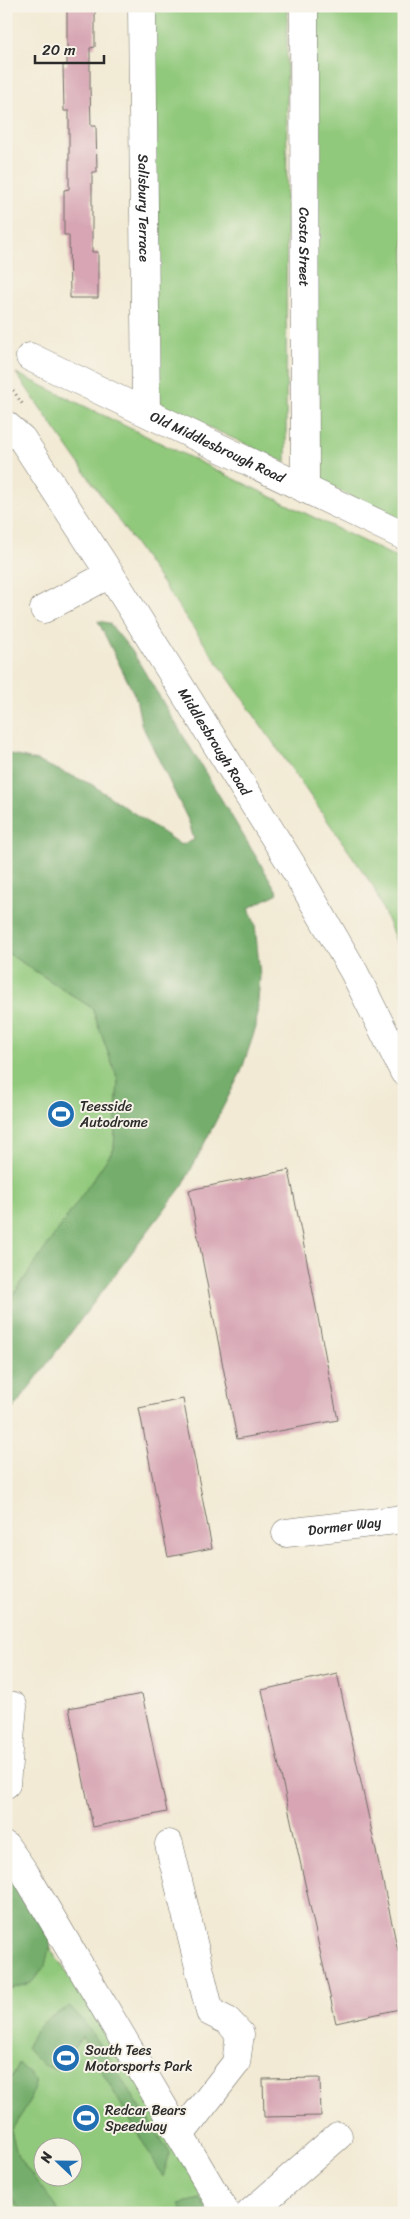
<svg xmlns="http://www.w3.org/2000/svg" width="410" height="2219" font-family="Sriracha,sans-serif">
<rect width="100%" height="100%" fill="#f7f3e8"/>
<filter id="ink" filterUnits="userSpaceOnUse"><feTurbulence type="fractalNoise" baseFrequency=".02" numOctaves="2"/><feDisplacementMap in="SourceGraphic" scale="10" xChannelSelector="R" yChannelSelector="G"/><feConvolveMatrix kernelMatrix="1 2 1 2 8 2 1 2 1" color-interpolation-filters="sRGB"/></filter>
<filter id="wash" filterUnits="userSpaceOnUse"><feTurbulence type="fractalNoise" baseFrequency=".0096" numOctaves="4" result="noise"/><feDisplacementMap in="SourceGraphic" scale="20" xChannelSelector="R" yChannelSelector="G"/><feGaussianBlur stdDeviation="1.12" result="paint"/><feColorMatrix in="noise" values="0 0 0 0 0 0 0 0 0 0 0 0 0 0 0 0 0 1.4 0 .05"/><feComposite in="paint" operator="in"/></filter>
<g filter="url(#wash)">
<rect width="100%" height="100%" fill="#f2ead4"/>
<g fill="#91c97c" stroke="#5e7a54" fill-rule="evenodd">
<polygon points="149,6 287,6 286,463 153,401"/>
<polygon points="307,6 404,6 404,523 310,476"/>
<polygon points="16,373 404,561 404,960 373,886"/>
<polygon points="6,952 92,1008 118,1080 114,1149 6,1310"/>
<path d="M6,1894L15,1897L231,2213H6ZM42,2146H72V2176H42Z"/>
</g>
<g fill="#74ad6c" stroke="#506c4c">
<polygon points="98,621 109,623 132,651 278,893 249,908 255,924 260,976 256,1027 241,1072 183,1185 6,1418 6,1305 114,1149 118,1080 92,1008 6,952 6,753 37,761 91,784 181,845 194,840 189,822 141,723 136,698"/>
<polygon points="6,1859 51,1940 45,1966 31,1983 6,1990"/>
<path d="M70,2007L87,2026L170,2153L163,2177L82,2037L60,2067L56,2070L43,2065L26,2048C38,2024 45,2018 70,2007Z"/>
<polygon points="19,2063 36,2081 29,2103 11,2131 18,2157 61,2213 23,2213 6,2189 6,2089"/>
<polygon points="200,2199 208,2213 184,2213 179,2204"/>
</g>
<g id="blocks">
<g fill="#d7a5b4">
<polygon points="67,6 95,6 95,47 90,48 90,87 91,126 96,126 97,172 92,172 92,252 98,252 98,298 70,298 69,235 64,235 64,190 69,189 69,111 64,111 63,65 67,65"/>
<polygon points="289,1170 338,1420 237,1439 189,1190"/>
<polygon points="183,1399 212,1548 168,1557 139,1408"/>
<polygon points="337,1673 404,1978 404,2008 336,2023 262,1690"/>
<polygon points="142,1694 167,1812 93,1827 69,1708"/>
<polygon points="320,2078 321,2116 264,2117 263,2079"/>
</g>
</g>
</g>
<g filter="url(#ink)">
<use href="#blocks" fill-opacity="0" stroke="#716e66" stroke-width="1"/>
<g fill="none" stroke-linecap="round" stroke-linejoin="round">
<g stroke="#716e66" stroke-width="29">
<g id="minor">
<path id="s1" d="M142,6L146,411"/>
<path id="s2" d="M304,6L305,489"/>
<path id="s3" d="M30,357L404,536"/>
<path id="s4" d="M6,425L22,439L110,574L295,870L354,972L404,1072"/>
<polyline points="44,609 110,574"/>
<path id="s5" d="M286,1533L404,1519"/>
<polyline points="6,1784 13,1706"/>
<polyline points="169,1844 210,2012 228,2021 240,2034 236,2063 180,2135"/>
<polyline points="6,1846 25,1873 226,2213"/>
<polyline points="250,2213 338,2136"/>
</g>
</g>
<polyline stroke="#716e66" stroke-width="3" stroke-dasharray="1 4" stroke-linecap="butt" points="6,372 8,383 23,405"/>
<use href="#minor" stroke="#fff" stroke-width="28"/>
</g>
</g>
<defs>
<g id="stadium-disc" transform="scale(1.4375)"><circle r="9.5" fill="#1f6fb2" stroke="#f7f3e8"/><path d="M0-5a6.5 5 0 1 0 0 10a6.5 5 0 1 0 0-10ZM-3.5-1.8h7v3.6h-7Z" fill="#fff"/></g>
</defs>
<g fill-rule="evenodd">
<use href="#stadium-disc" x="61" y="1114"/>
<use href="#stadium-disc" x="66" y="2058"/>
<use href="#stadium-disc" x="86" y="2118"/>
</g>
<g text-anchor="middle" stroke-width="4" stroke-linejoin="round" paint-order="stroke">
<g font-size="14" fill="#2b2b2b" stroke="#f7f3e8">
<text dy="5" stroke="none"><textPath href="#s1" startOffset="202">Salisbury Terrace</textPath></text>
<text dy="5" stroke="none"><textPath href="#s2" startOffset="241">Costa Street</textPath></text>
<text dy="5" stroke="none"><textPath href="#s3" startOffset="208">Old Middlesbrough Road</textPath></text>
<text dy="5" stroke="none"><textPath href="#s4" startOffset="380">Middlesbrough Road</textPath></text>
<text dy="5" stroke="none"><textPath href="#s5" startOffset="59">Dormer Way</textPath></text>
</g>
<g font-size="14" fill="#2b2b2b" stroke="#f7f3e8" text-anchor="start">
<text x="80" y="1111">Teesside<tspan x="80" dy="16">Autodrome</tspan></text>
<text x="85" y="2055">South Tees<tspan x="85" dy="16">Motorsports Park</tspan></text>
<text x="105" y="2115">Redcar Bears<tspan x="105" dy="16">Speedway</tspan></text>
</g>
</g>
<rect width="410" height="2219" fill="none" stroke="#f7f3e8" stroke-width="25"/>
<g transform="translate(58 2162) rotate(292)"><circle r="24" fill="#f7f3e8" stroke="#a5a39c"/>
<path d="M0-4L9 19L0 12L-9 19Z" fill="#1f6fb2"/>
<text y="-8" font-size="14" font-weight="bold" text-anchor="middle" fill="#2b2b2b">N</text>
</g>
<path d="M35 55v8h69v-8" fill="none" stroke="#2b2b2b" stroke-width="2.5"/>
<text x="42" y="55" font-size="15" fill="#2b2b2b" stroke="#f7f3e8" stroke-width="4" paint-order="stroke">20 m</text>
</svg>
